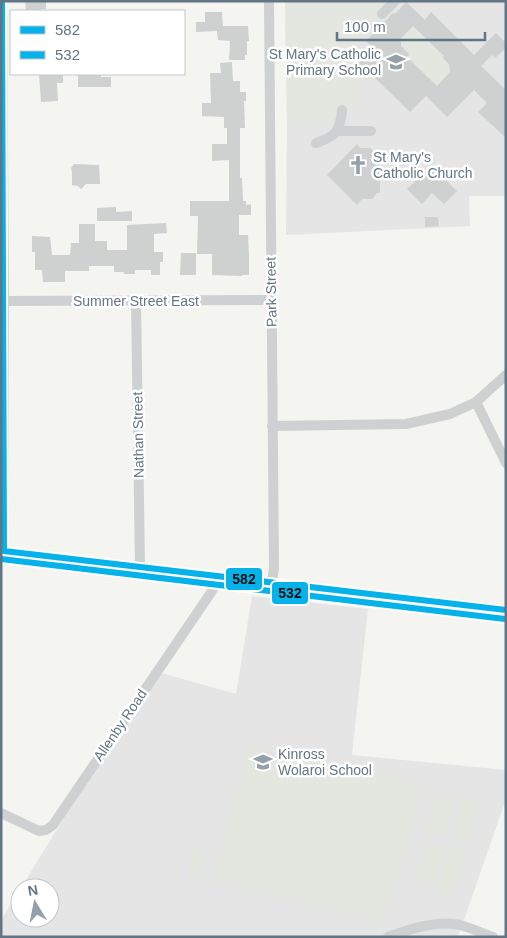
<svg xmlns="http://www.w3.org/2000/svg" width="507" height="938" font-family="Helvetica,sans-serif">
<rect width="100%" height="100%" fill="#f4f4f1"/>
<g fill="#e4e5e4">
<polygon points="285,1 506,1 506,196 469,196 470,226 286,235 287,123"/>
<polygon points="252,596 368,609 352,755 506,770 506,799 458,937 1,937 1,920 20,889 20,918 50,918 50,888 21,888 154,671 236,694"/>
</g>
<g fill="#e4e7df">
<polygon points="285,1 393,1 385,16 356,43 354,48 355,110 339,110 338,122 287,123"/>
<polygon points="414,24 416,29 444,56 443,58 452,70 437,86 384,56"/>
<polygon points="251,744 425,782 383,924 212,881"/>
<polygon points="437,792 455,796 445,838 427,834"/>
<polygon points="460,797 478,801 468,843 450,838"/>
<polygon points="425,841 443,846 433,888 415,883"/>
<polygon points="447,847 466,851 455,893 437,889"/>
<polygon points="191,852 204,854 199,881 186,879"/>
</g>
<g fill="#cfd0d0" fill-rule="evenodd">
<polygon points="25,1 46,1 46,9 41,9 41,11 26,11"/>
<path d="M406,2L425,20L431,12L474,55L496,33L506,43V48L495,58L492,55L481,66L506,90V138L478,112L487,103L474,90L447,117L426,96L410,112L371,74L368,77L355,65L372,47L366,41L393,13L395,14ZM413,26L444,56L442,57L449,64L450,72L437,86L407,57L409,54L401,46V38Z"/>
<polygon points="205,12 222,12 223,26 248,26 249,41 247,41 247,55 245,55 245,60 229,60 230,41 218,40 217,31 196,32 196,22 205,22"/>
<polygon points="232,62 233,81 240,81 240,92 246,92 246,101 244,101 245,128 240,128 240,178 242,178 243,201 246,201 246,205 251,204 251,215 239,215 239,235 248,235 249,256 249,275 242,275 242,276 212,275 212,254 197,254 198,216 190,216 190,201 229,201 229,160 212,161 212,144 227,144 227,128 224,128 224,117 202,116 202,103 211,103 210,73 221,73 220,63"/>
<polygon points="39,74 63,74 63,83 57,83 58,101 41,102"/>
<polygon points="78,74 101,74 101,77 111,77 111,87 78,87"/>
<polygon points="357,144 360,148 370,148 377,155 380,155 380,193 377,193 372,199 362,199 357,205 327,175"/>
<polygon points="74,164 99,165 100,184 86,184 81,189 78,186 72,185 72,173 71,168"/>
<polygon points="431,166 457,191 444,204 432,193 422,204 407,189"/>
<polygon points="116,207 116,212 132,211 132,221 97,221 97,208"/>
<polygon points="425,217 438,217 439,226 425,227"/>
<polygon points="166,223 167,233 154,234 154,252 163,252 163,262 160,262 160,275 151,275 151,270 135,270 135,274 124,274 124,272 114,272 114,266 89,266 89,271 65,271 65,282 43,282 42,270 35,270 35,252 32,252 32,236 50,237 52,255 70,255 71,243 79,243 79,224 95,224 95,241 107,241 107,250 127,250 127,225"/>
<polygon points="181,253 196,253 196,275 180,275"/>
</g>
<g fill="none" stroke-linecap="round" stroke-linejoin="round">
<g stroke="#cfd0d1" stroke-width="10">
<polyline points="2,1 4,292 4,551"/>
<polyline points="269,1 274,568 272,583"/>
<polyline points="382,14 395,1"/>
<polyline points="338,131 371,131"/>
<path d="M316,143C336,136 340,132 342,110"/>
<polyline points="1,301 271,300"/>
<polyline points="136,301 140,568"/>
<polyline points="476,402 506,463"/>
<polyline points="272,426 406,424 450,414 476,402 506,375"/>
<polyline points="1,551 140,568 506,610"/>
<polyline points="1,813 39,831 46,830 53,825 210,594 213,589 215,576"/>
<path d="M388,937C410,929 436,920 460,925C471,928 482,933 493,937"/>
</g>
<g stroke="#fff" stroke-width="10">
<polyline id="bus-1" points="2,1 4,551 506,610"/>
</g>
<g stroke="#fff" stroke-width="10">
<polyline id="bus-2" points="1,559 505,619"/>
</g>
<use href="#bus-1" stroke="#05b2ea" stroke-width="6"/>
<use href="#bus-2" stroke="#05b2ea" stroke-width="6"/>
</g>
<defs>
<g id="school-bare" transform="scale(1.5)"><path d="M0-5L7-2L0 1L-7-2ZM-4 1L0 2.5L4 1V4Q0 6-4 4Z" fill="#95a1aa" stroke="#fff" stroke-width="2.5" paint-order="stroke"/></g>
<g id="church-bare" transform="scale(1.5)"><path d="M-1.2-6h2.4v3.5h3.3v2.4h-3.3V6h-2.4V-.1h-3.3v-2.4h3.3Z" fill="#95a1aa" stroke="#fff" stroke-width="2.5" paint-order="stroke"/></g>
</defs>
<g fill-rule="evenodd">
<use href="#school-bare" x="396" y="62"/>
<use href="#church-bare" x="358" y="165"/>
<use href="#school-bare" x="263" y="762"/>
</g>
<g text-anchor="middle" stroke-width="5" stroke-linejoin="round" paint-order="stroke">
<g font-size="14" fill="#627584" stroke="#fff" text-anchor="start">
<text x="381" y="59" text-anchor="end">St Mary's Catholic<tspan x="381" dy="16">Primary School</tspan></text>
<text x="373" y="162">St Mary's<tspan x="373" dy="16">Catholic Church</tspan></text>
<text x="278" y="759">Kinross<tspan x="278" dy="16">Wolaroi School</tspan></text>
</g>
<g font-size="14" fill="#627584" stroke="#fff">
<text transform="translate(271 292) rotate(-91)" y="5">Park Street</text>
<text x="136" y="306">Summer Street East</text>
<text transform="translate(138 435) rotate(-91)" y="5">Nathan Street</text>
<text transform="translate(120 725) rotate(-56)" y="5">Allenby Road</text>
</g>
</g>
<g stroke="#fff" stroke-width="2">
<rect x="225" y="567" width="38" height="24" rx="5" fill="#05b2ea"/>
<rect x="271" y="581" width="38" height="24" rx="5" fill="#05b2ea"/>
</g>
<g font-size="14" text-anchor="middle" font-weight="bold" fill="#111">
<text x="244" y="584">582</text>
<text x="290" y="598">532</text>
</g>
<rect width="507" height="938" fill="none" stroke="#627584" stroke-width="5"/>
<rect x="10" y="10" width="175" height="65" fill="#ffffff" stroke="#c0c8ce"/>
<rect x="20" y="26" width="25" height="8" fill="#05b2ea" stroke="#c0c8ce"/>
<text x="55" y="35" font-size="15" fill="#627584">582</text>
<rect x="20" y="51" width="25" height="8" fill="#05b2ea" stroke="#c0c8ce"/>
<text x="55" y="60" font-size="15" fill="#627584">532</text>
<g transform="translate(35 903) rotate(350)"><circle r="24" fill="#ffffff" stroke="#c0c8ce"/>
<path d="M0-4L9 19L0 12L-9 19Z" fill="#95a1aa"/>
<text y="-8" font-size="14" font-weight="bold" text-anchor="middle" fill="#627584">N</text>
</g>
<path d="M337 32v8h148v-8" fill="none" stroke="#627584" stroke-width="2.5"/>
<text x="344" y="32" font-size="15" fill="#627584" stroke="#ffffff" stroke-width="4" paint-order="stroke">100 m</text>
</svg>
